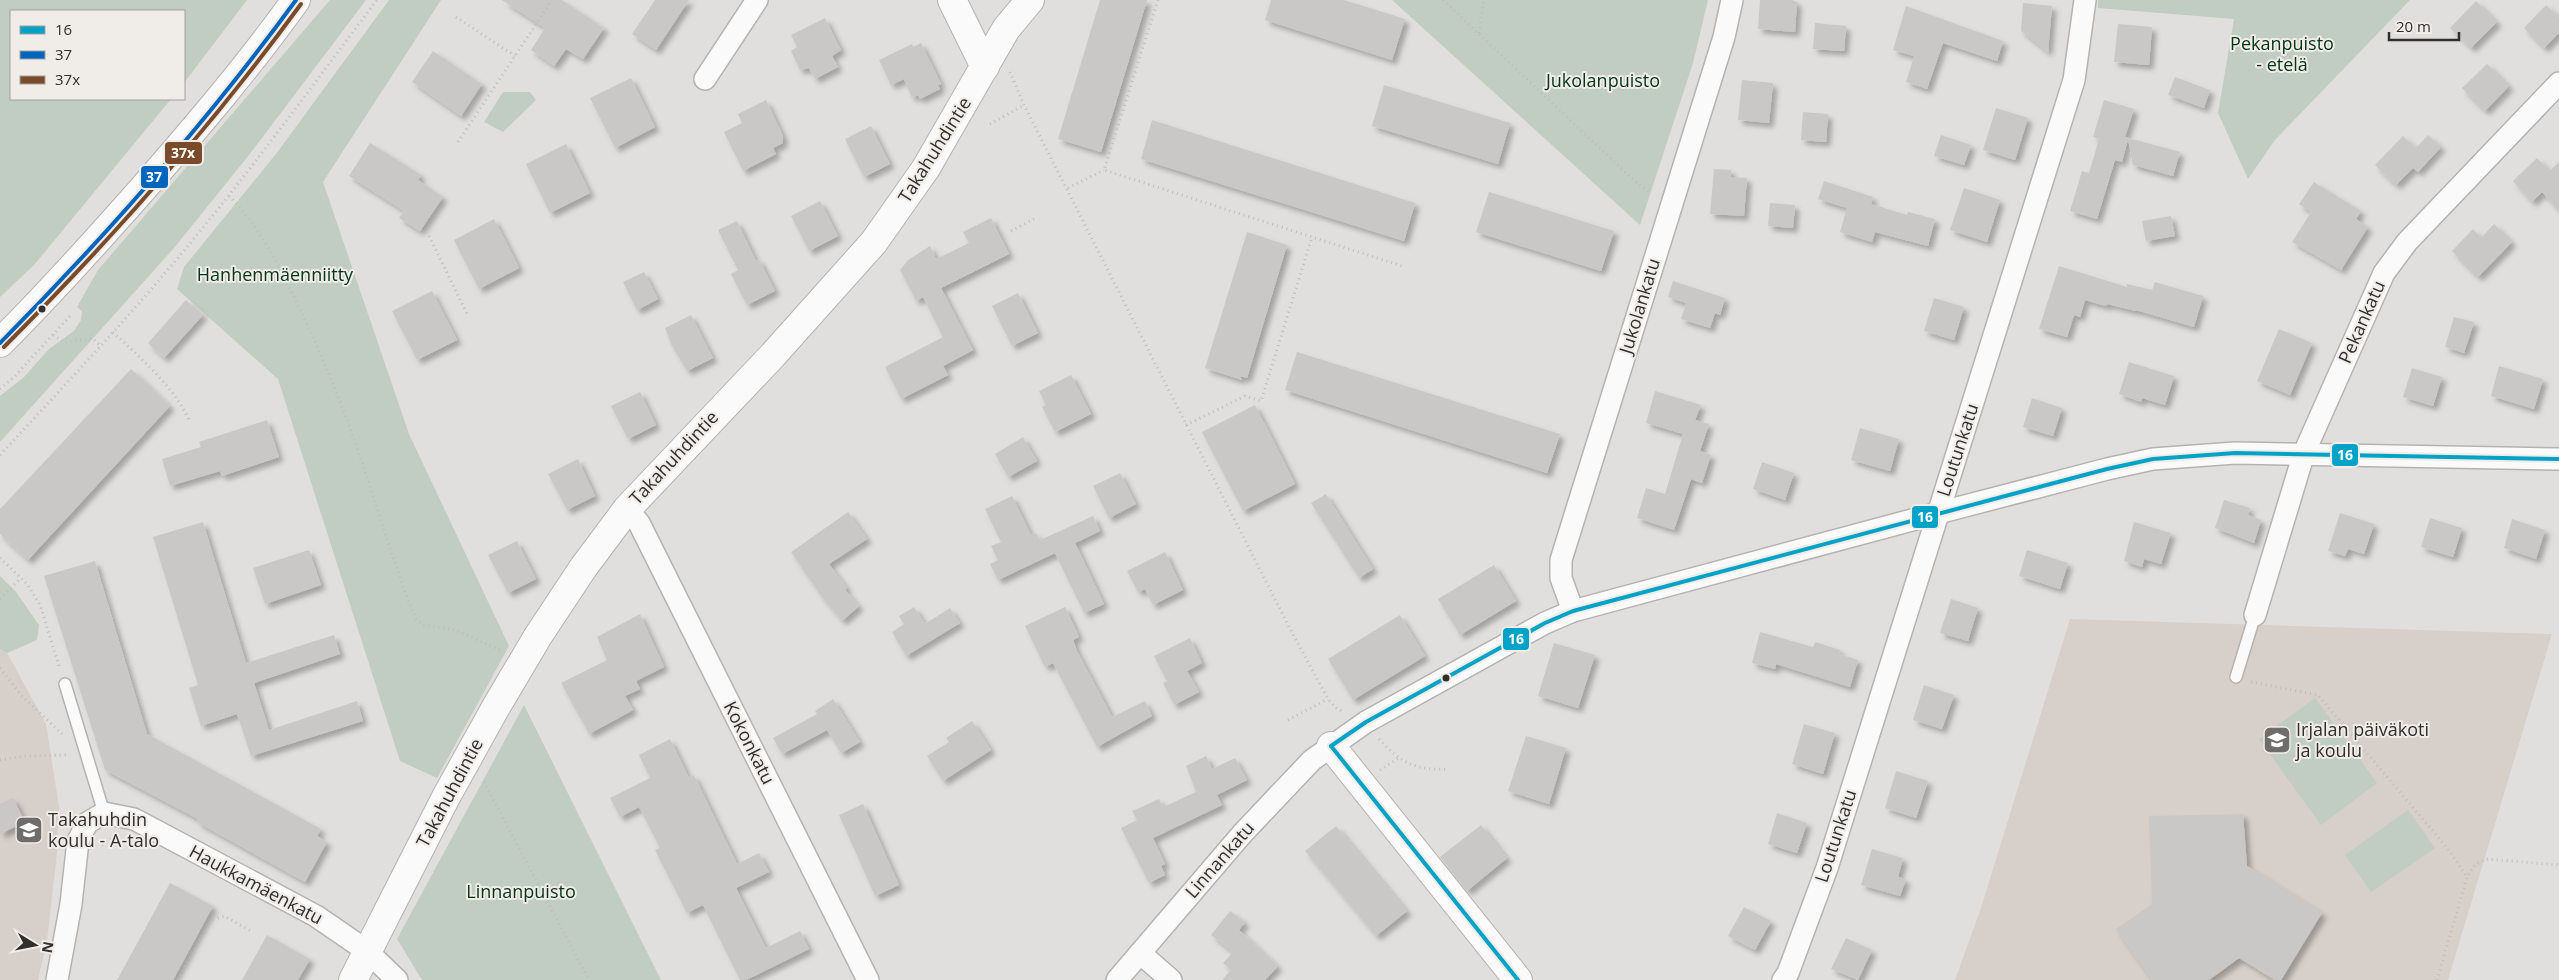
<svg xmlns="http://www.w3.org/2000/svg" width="2559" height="980" font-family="'Open Sans',sans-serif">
<defs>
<filter id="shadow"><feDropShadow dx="4.5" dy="4.5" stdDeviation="2.5" flood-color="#0004"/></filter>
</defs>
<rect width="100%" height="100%" fill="#e1dfdd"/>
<g fill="#d6cfca">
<polygon points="2070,619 2552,634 2448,980 1955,980 1981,908"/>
<polygon points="0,649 7,653 46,724 59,807 57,853 47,940 38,980 0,980"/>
</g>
<g fill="#c1ccc2">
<polygon points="0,0 247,0 184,83 184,11 11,11 11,99 171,99 34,265 0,297"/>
<polygon points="330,0 366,0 249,155 174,248 0,442 0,396 24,377 49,349 74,331 81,320 82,311 77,307 98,270"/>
<polygon points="389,0 441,0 323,182 409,434 509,646 437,778 400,761 278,379 177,289 184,267 276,154"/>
<polygon points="1392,0 1708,0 1693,63 1640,225"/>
<polygon points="2098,0 2410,0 2275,140 2248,179 2218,113 2234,19 2098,8"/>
<polygon points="503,92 530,92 536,100 503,132 484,122"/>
<polygon points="0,576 16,592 39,625 37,640 7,653 0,649"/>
<polygon points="2315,698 2377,783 2321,825 2259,739"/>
<polygon points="524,705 645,948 661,980 422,980 397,939"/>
<polygon points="2408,810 2435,848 2371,892 2345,855"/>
</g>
<g fill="#cac8c7" filter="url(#shadow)">
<polygon points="502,0 562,0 604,28 583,59 566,49 554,66 531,50 545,28"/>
<polygon points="655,0 689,0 656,50 632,34"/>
<polygon points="1100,0 1147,0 1101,152 1058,139"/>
<polygon points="1271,0 1344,0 1405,19 1392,60 1265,20"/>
<polygon points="1760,0 1792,0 1797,2 1795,32 1758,29"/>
<polygon points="2476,1 2497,22 2471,48 2450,28"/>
<polygon points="2023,3 2052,6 2048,52 2021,31"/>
<polygon points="2546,5 2559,17 2559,33 2544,48 2524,28"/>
<polygon points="1906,6 2003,41 1997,61 1943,43 1927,89 1906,82 1914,56 1893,50"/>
<polygon points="825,18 841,50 832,56 838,67 815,79 809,68 800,70 791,51 797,47 791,35"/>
<polygon points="1815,23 1846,26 1844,51 1813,49"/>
<polygon points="2118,24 2152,27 2149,65 2114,62"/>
<polygon points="921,43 941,84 938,85 940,89 920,99 918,95 912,98 904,79 891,85 879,60 912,44 913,47"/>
<polygon points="433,51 482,84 461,116 412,82"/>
<polygon points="2487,64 2509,86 2485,111 2462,88"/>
<polygon points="2175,77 2210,90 2204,108 2168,95"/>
<polygon points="631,78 655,127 615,148 590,98"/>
<polygon points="1742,80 1773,83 1769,123 1738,120"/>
<polygon points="1384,85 1510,123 1498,164 1372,126"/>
<polygon points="766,100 783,136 783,143 773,148 776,154 743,171 724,132 742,123 738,114"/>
<polygon points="2104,100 2134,109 2125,137 2180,152 2173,176 2133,165 2128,139 2122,162 2115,160 2097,219 2070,211 2082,171 2089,173 2099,139 2093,137"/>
<polygon points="1996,108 2028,118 2015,160 1983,150"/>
<polygon points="1803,112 1828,114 1826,142 1801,140"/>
<polygon points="1152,120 1415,203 1404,241 1141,159"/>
<polygon points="871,126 890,164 864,177 845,139"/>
<polygon points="1941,135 1971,145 1964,165 1934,156"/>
<polygon points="2428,135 2441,147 2418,172 2413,168 2396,185 2375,165 2403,136 2416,148"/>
<polygon points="370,143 421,175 418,180 443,197 420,231 399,218 404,211 349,176"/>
<polygon points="566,144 590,193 550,213 526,164"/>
<polygon points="2537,158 2549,171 2559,162 2559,210 2542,192 2532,202 2513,181"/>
<polygon points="1714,169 1731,170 1731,177 1747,178 1744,216 1710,214"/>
<polygon points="1824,181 1873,197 1871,204 1907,215 1908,212 1935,219 1928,246 1875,232 1872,242 1840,232 1847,208 1818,199"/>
<polygon points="2314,182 2361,211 2356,219 2368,227 2341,270 2292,242 2311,212 2299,204"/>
<polygon points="1964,188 2000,200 1987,242 1950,230"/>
<polygon points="1489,192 1614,231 1601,271 1476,232"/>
<polygon points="820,201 838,236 809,251 791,216"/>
<polygon points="1770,203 1795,205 1793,228 1768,226"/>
<polygon points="2171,216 2175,236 2146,241 2142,221"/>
<polygon points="991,218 1009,254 941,288 973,350 943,366 948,375 901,399 885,367 943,337 923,297 916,301 900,270 908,260 930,246 936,259 969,243 963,232"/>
<polygon points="494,219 519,268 479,289 454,240"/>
<polygon points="737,221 756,261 759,259 775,291 747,305 731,274 738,270 718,230"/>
<polygon points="2494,224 2512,242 2478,277 2452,251 2473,229 2481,238"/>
<polygon points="1247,232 1287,245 1247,378 1240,376 1242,380 1205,368"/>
<polygon points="2059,266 2127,287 2127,284 2152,290 2155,282 2203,296 2194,327 2136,310 2136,311 2107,304 2106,306 2085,300 2080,317 2074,315 2067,337 2039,329"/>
<polygon points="644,272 658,299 637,310 623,282"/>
<polygon points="1673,281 1725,298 1720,315 1715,313 1710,328 1681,319 1686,303 1668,297"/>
<polygon points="432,291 457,340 417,360 392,311"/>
<polygon points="1018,293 1038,333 1012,346 992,306"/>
<polygon points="1934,298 1964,307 1954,340 1924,331"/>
<polygon points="186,300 203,315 164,358 148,343"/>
<polygon points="691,315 713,358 687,371 671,344 665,328"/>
<polygon points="2454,317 2474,322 2464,353 2445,347"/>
<polygon points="2279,329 2312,343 2290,395 2257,381"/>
<polygon points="1297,352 1560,434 1547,473 1285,390"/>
<polygon points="2129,362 2174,376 2165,405 2142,398 2141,402 2119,394"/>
<polygon points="2499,366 2543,379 2534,409 2491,396"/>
<polygon points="2412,368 2442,377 2433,406 2403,397"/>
<polygon points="131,369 170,406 28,560 0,534 0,509"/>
<polygon points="1071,375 1091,414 1055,432 1042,407 1046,405 1039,391"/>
<polygon points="1655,391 1701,405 1695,420 1709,424 1700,451 1711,455 1702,483 1691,479 1674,530 1637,518 1646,488 1665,494 1683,434 1646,423"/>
<polygon points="640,392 656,425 628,439 611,406"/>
<polygon points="2032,398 2062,408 2053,436 2023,427"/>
<polygon points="1255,405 1295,484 1243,511 1202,432"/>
<polygon points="267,420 279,457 222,476 220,471 170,486 162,459 201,447 199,442"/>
<polygon points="1860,428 1899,439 1890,471 1851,460"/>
<polygon points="1023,437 1037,461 1008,477 995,454"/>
<polygon points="578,459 595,496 567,510 548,474"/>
<polygon points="1762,462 1794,473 1785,500 1753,489"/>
<polygon points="1120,473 1136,504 1109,518 1093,486"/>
<polygon points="1326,494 1373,569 1359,578 1311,503"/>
<polygon points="1012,496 1031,535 1036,533 1040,540 1093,516 1100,531 1075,543 1104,604 1084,613 1055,553 998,580 990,564 998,560 991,546 1001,542 985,509"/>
<polygon points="2224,500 2250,508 2248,515 2261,520 2254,543 2215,528"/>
<polygon points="848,512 867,539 829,564 847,588 845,590 859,606 842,621 822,597 791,552"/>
<polygon points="2340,513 2374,524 2364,554 2348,549 2345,556 2328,551"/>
<polygon points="2430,518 2462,528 2453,557 2421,547"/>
<polygon points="2512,519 2545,530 2536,559 2504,548"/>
<polygon points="203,522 246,663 334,635 340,654 254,683 269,730 357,701 363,721 251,756 237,714 201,726 189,688 198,685 153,537"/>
<polygon points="2134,522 2171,533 2161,564 2144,559 2142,567 2124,561"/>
<polygon points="517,541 536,579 508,593 488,555"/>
<polygon points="309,550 321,585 265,604 253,568"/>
<polygon points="2027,550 2068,563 2060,589 2019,576"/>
<polygon points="1165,552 1183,590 1153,605 1145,589 1138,592 1127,571"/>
<polygon points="95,561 147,734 321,829 317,836 327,842 305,882 197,822 198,819 105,770 44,576"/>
<polygon points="1494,565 1516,601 1460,635 1438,599"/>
<polygon points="1951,599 1978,608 1968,641 1940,633"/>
<polygon points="914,607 925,624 950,608 960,623 906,656 892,632 904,624 899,616"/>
<polygon points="1065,607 1079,637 1073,640 1077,651 1112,717 1145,701 1152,716 1097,747 1053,663 1045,667 1025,626"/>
<polygon points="640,614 664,667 636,681 640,689 625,696 633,710 589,734 561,683 607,660 597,637"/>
<polygon points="1400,615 1425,656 1353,700 1328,659"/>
<polygon points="1760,632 1813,647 1815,642 1840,650 1839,654 1858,660 1850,687 1776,664 1775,669 1752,663"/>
<polygon points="1190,638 1202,663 1187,671 1199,692 1174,705 1163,683 1167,681 1154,656"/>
<polygon points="1554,643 1595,655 1578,708 1538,696"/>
<polygon points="1924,685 1954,695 1942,729 1913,720"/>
<polygon points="833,699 860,742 841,753 827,730 782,754 773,738 817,714 815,711"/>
<polygon points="972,721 991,750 943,781 927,756 949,742 946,738"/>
<polygon points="1804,724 1835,733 1823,774 1792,764"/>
<polygon points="1526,736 1566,748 1549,804 1508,791"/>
<polygon points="670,739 689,778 694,775 737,864 759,853 769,872 736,888 766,948 800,931 809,949 746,980 740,980 703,905 687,913 655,850 660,848 639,807 620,817 610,798 650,778 639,755"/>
<polygon points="1206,756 1212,769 1235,758 1247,780 1217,795 1222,805 1153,838 1165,864 1161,866 1165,875 1149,883 1121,828 1137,820 1132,811 1148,804 1159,799 1163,807 1196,792 1186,766"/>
<polygon points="1896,771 1928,781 1916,818 1885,808"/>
<polygon points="13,798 25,822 0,834 0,804"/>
<polygon points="863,804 899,885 875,896 839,815"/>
<polygon points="1777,813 1807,823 1797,853 1768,844"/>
<polygon points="2243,814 2247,866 2322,913 2281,980 2275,980 2239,958 2209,980 2152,980 2116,929 2152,904 2149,816"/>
<polygon points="1481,825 1507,858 1467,891 1440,857"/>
<polygon points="1336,826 1407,911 1376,936 1305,851"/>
<polygon points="1872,849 1903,858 1898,877 1906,879 1900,896 1861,885"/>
<polygon points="170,883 213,906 173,980 117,980"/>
<polygon points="1744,907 1771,921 1755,950 1728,936"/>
<polygon points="1230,911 1245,922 1239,930 1278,966 1265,980 1222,980 1231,970 1223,963 1233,952 1211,935"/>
<polygon points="267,935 310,959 298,980 242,980"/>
<polygon points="1846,938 1872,950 1858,980 1831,969"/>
</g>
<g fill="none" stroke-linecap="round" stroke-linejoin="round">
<g stroke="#b5b3b2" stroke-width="14">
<g id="service">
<polyline points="2236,677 2255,615"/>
<polyline points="65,684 104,813"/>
</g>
</g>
<g stroke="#b5b3b2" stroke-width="24">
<g id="minor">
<polyline points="705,79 757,0"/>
<polyline points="627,509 639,523 868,980"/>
<polyline points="1573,611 1561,578 1561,560 1724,37 1732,0"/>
<polyline points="2255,615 2304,453 2384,273 2407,242 2559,83"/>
<polyline points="1140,953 1171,980"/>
<polyline points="57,980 71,904 78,841 87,823 104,813 134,819 316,916 367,951 397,980"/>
<polyline points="1117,980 1242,834 1312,760 1366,722 1545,623 1573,611 1938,513 2107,469 2153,459 2235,453 2559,459"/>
<polyline points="1783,980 1788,973 1827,868 2074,80 2085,0"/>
</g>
</g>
<g stroke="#b5b3b2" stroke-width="30">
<g id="tertiary">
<polyline points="952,0 985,67"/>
<polyline points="1331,746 1518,980"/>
<polyline points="353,980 446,797 496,707 538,636 583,568 627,509 773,355 874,242 926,168 1006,29 1030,0"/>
</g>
</g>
<g stroke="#b5b3b2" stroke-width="30">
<path id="primary" d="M0,343C49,294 94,244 140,192C194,130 248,67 296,0"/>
</g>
<g stroke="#bebebd" stroke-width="3" stroke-dasharray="1 4" stroke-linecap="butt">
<polyline points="1158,0 1104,170 1405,267"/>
<polyline points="1443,0 1639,185 1652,193"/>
<polyline points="456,17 515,56"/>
<polyline points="1479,33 1484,0"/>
<polyline points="1010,72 1024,105 1288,625 1328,699 1335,707 1343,712"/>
<polyline points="990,124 1024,105"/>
<polyline points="458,142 552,0"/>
<polyline points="1068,188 1104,170"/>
<path d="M229,196C258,225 278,263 296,301C321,352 343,407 362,462C380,514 394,568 416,619L423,625L455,630L500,650"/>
<polyline points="1011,231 1036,218"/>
<polyline points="429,236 468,316"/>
<path d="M113,332C142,360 173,385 190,422"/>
<polyline points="53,335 65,343 92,338 101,346"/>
<polyline points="0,389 15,376 71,315"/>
<polyline points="1186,425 1245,396 1261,401 1312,237"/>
<path d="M0,455C65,385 131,315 192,241C257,162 316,81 377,0"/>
<polyline points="0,558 28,585 40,605 60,669"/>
<polyline points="0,599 21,578"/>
<polyline points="0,668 21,695 62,734"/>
<polyline points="2251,682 2318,695 2448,849 2467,877"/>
<polyline points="1288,720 1328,699"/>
<path d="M1379,739C1401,763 1416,771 1449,769"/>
<polyline points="0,760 25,756 69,755"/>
<polyline points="1380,770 1399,758"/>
<polyline points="484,782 589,980"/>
<polyline points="102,845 113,838"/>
<polyline points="178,980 212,920 224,916 253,932"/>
<polyline points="2437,980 2467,877 2475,865 2486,859 2559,865"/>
</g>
<use href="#service" stroke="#fafafa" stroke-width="11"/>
<use href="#minor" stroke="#fafafa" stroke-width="21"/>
<use href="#tertiary" stroke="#fafafa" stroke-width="28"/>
<use href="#primary" stroke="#fafafa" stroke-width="28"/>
<g stroke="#f0ece8" stroke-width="8">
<g id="bus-1">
<polyline points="1331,746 1366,722 1545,623 1573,611 2107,469 2153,459 2235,453 2559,459"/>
<polyline points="1331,746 1518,980"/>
</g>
</g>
<g stroke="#f0ece8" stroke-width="8">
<path id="bus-2" d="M0,343C106,236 207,122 296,0"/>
</g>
<g stroke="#f0ece8" stroke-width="8">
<path id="bus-3" d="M4,347C111,240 212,126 301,4"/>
</g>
<use href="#bus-1" stroke="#02a3c6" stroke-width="4"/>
<use href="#bus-2" stroke="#0065bd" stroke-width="4"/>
<use href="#bus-3" stroke="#7a4b2a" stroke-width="4"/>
</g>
<defs>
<g id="school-square" transform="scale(1.4375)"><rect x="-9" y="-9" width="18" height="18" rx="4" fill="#6f6d6b" stroke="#f0ece8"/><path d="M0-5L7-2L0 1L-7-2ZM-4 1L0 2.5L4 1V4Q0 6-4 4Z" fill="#fff"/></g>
</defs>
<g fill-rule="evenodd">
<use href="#school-square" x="2277" y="740"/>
<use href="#school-square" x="29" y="830"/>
</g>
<g fill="#312f2e" stroke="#f0ece8" stroke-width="2">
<circle cx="42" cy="309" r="4.5"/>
<circle cx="1446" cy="678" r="4.5"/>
</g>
<g text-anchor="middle" stroke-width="4" stroke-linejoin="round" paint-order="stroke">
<g font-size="18" fill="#013515" stroke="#f0ece8">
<text x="2282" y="50">Pekanpuisto<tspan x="2282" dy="21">- etelä</tspan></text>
<text x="1603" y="87">Jukolanpuisto</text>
<text x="275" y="281">Hanhenmäenniitty</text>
<text x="521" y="898">Linnanpuisto</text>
</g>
<g font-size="18" fill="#312f2e" stroke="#f0ece8">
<text transform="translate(935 150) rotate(-58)" y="6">Takahuhdintie</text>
<text transform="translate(1640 306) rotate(-73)" y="6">Jukolankatu</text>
<text transform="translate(2362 322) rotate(-66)" y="6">Pekankatu</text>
<text transform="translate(1958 450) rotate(-72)" y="6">Loutunkatu</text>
<text transform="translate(674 458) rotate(-47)" y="6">Takahuhdintie</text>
<text transform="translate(749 743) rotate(63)" y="6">Kokonkatu</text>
<text transform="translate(450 793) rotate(-62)" y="6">Takahuhdintie</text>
<text transform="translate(1836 836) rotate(-72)" y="6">Loutunkatu</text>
<text transform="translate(1220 860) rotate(-49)" y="6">Linnankatu</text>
<text transform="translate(256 885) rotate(28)" y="6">Haukkamäenkatu</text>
</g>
<g font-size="18" fill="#312f2e" stroke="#f0ece8" text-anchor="start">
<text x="2296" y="736">Irjalan päiväkoti<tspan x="2296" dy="21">ja koulu</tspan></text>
<text x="48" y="826">Takahuhdin<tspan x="48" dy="21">koulu - A-talo</tspan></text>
</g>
</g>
<g stroke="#f0ece8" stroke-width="2">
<rect x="164" y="141" width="39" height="24" rx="5" fill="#7a4b2a"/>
<rect x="140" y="165" width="29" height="24" rx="5" fill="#0065bd"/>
<rect x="2331" y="443" width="28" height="24" rx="5" fill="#02a3c6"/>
<rect x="1911" y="505" width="28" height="24" rx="5" fill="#02a3c6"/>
<rect x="1502" y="627" width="28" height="24" rx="5" fill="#02a3c6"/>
</g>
<g font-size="14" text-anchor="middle" font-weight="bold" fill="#fff">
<text x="183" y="158">37x</text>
<text x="154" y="182">37</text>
<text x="2345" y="460">16</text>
<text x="1925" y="522">16</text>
<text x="1516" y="644">16</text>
</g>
<rect x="10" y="10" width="175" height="90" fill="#f0ece8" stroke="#a4a09e"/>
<rect x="20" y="26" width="25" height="8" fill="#02a3c6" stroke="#a4a09e"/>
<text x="55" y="35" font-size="15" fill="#312f2e">16</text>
<rect x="20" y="51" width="25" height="8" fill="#0065bd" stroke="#a4a09e"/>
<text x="55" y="60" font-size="15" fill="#312f2e">37</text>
<rect x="20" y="76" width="25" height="8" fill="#7a4b2a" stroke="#a4a09e"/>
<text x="55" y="85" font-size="15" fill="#312f2e">37x</text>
<g transform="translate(35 945) rotate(100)" stroke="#f0ece8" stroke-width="4" paint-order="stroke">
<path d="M0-4L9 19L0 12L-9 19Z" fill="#312f2e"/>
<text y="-8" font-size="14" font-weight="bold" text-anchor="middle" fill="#312f2e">N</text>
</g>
<path d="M2389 32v8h70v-8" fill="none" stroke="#312f2e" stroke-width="2.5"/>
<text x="2396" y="32" font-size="15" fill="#312f2e" stroke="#f0ece8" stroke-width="4" paint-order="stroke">20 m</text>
</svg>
